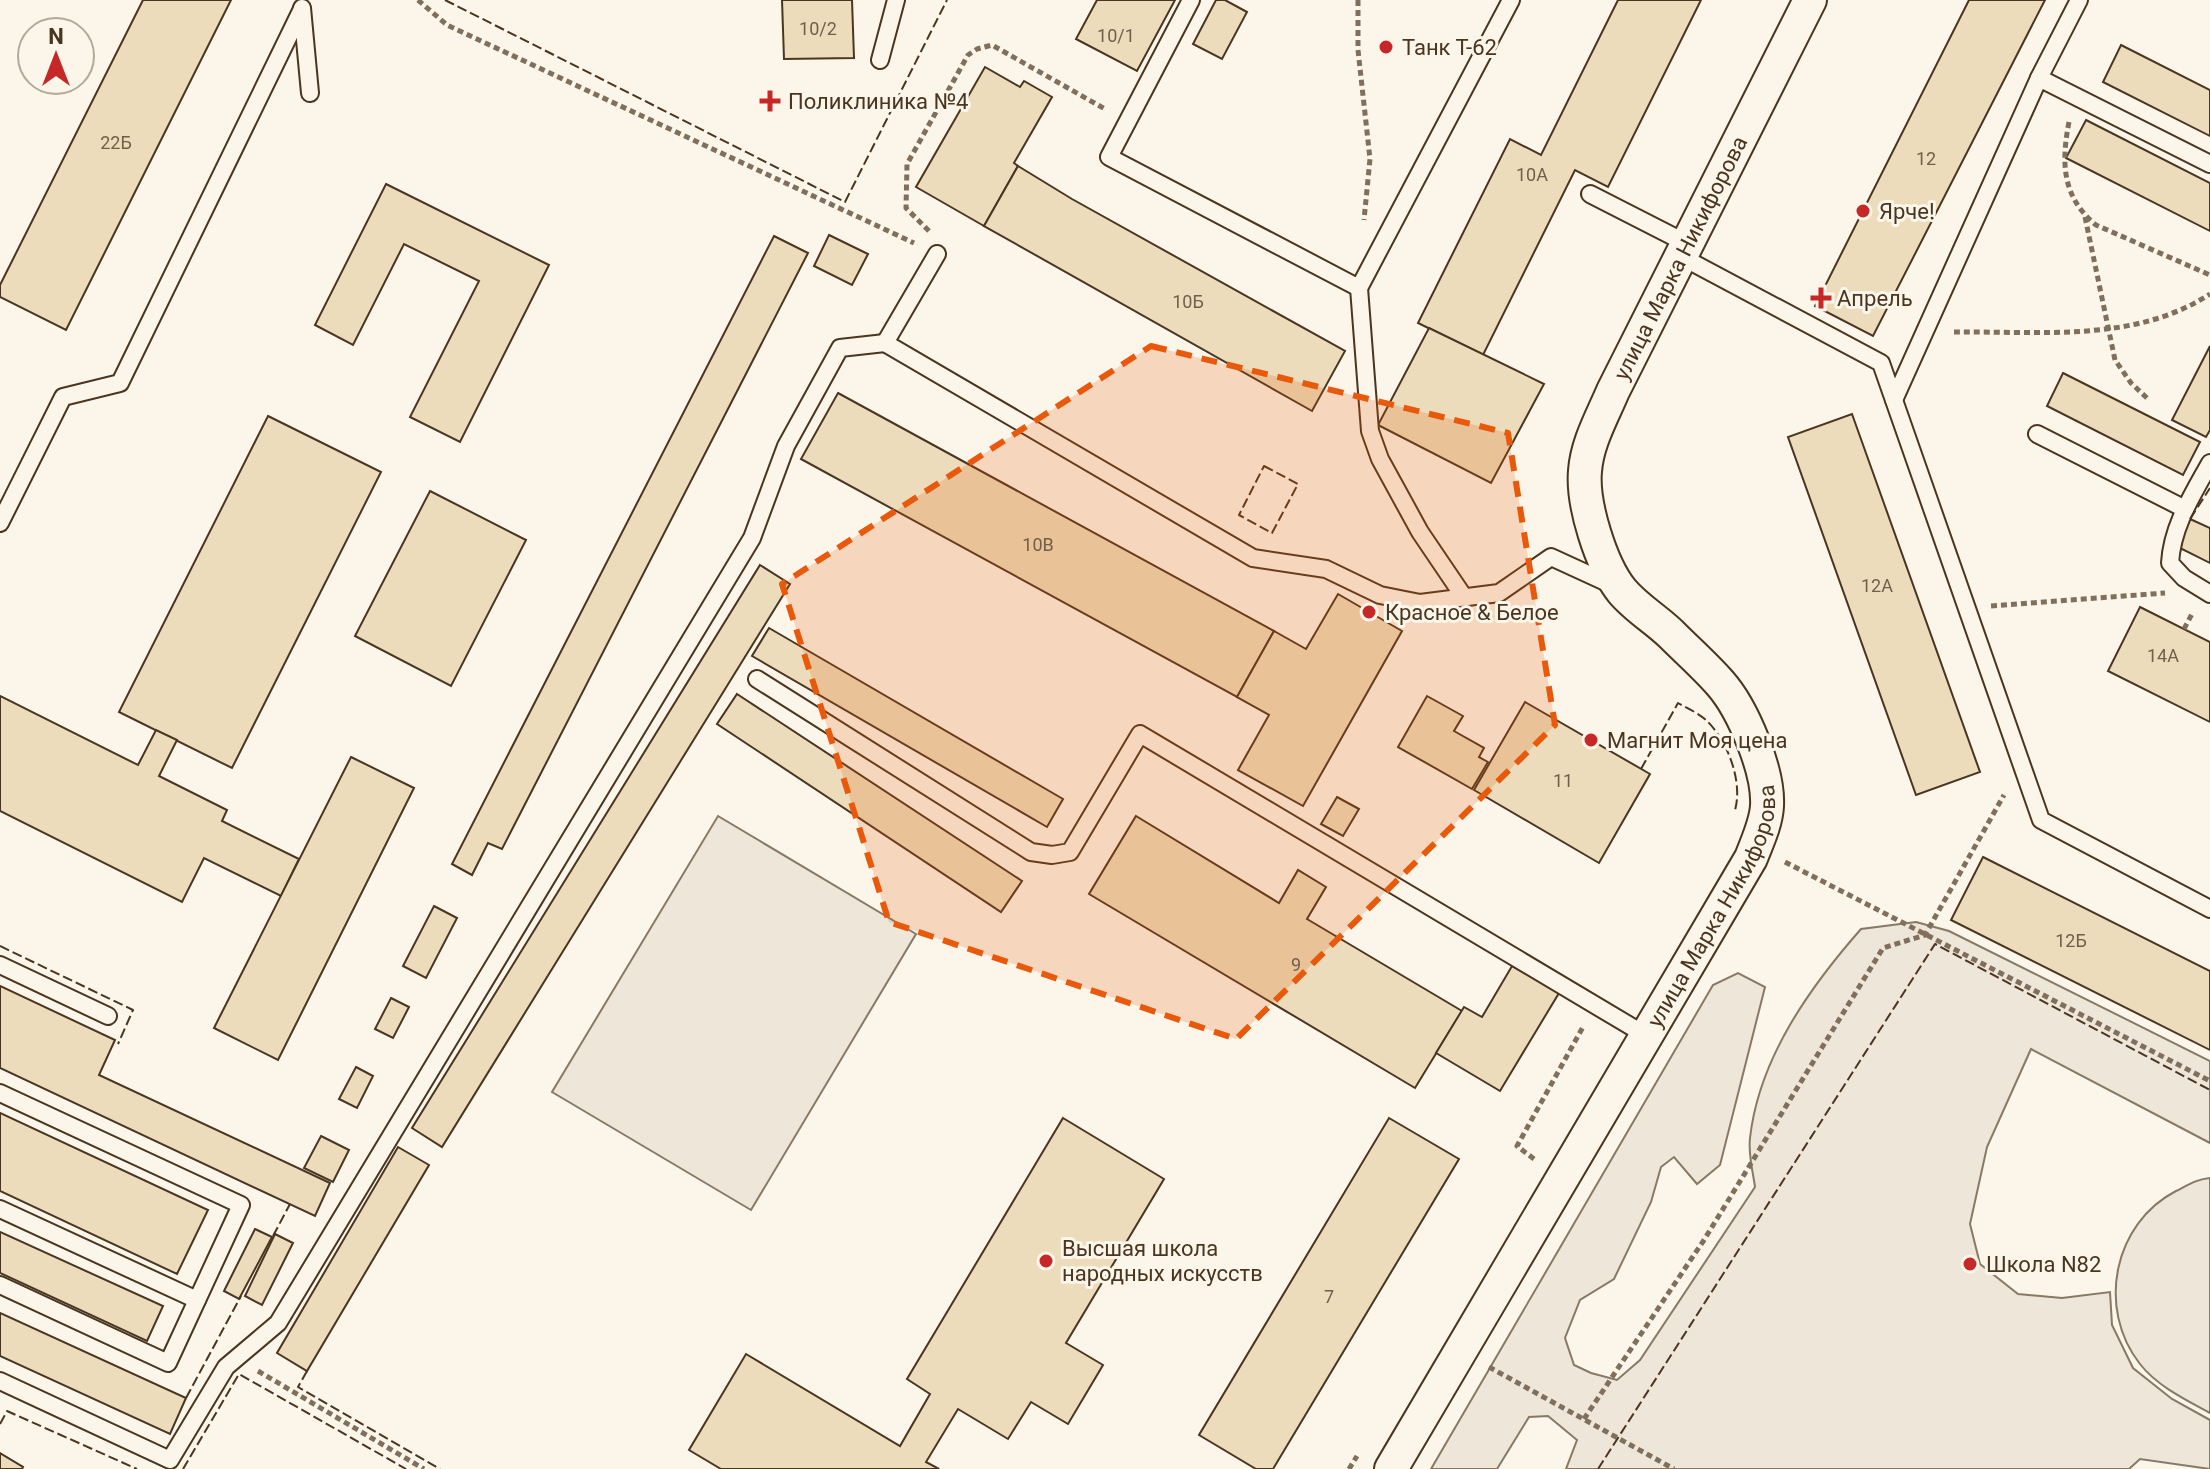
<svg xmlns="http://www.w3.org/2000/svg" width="2210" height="1469" font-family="Roboto,sans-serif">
<rect width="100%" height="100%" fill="#fbf6e9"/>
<g fill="#ede6d9" stroke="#887966" stroke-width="2">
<polygon points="718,816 916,934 751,1210 552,1092"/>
<path d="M1916,922L1949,931L2210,1061V1143L2031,1049L1987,1147L1970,1224L1980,1264L2018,1294L2062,1298L2110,1292L2112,1325L2133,1368L2172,1399L2210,1420V1469L2140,1459L2129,1469H1566L1577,1440L1548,1416L1529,1417L1497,1469H1431L1713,985L1738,973L1765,987L1720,1165L1697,1184L1674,1157L1661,1167L1651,1202L1614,1279L1580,1300L1565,1338L1574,1365L1591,1373L1617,1380L1640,1360L1755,1187C1753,1172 1748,1154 1750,1138C1759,1058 1810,987 1861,929Z"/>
<path d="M2210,1178V1413C2186,1400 2157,1386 2140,1364C2096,1308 2114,1223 2176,1191C2188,1185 2197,1179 2210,1178Z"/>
</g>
<g fill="#ecdcbc" stroke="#4a3520" stroke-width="2">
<polygon points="143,0 231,0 66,330 0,297 0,285"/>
<polygon points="782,0 852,0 854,58 784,59"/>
<polygon points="1097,0 1175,0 1137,71 1076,39"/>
<polygon points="1216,0 1225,0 1247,12 1222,59 1193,44"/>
<polygon points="1618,0 1701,0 1608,187 1575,170 1483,355 1418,323 1510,139 1541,155"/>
<polygon points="1969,0 2045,0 1873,336 1815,306"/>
<polygon points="2121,45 2210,90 2210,136 2103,82"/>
<polygon points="985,67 1020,87 1024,81 1052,97 1014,163 1018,166 984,226 916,187"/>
<polygon points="2086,120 2210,183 2210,231 2066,158"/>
<polygon points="1018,166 1072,199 1345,351 1312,411 984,226"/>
<polygon points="386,184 549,265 460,442 410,417 479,281 404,244 353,345 315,325"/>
<polygon points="829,235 868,254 852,285 814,266"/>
<polygon points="774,236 808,253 502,849 488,843 472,875 452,864"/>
<polygon points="1429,328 1544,384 1491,483 1378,425"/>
<polygon points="2210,346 2210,430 2206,437 2172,420"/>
<polygon points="2063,373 2200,442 2183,475 2047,406"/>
<polygon points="838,393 1274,631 1237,697 801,459"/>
<polygon points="1852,414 1980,772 1916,795 1788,437"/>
<polygon points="268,416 381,472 232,768 119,712"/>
<polygon points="430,491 526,540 451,686 355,636"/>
<polygon points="2190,519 2210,528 2210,563 2176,546"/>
<polygon points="760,565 790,584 442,1147 412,1128"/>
<polygon points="1338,594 1402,631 1303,806 1238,770 1269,715 1237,697 1274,631 1306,649"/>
<polygon points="2140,607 2210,642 2210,722 2108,671"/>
<polygon points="769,628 1063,799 1047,827 752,656"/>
<polygon points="737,694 1022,881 1001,912 717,724"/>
<polygon points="0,696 138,765 156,730 177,740 159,776 227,810 222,821 299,859 281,896 204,858 182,902 0,811"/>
<polygon points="1427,696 1463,716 1454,731 1484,748 1479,757 1488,762 1472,789 1398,747"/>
<polygon points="1525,702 1650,774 1599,863 1474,790"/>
<polygon points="351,757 414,788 278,1060 214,1028"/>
<polygon points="1337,797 1359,809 1343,836 1321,824"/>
<polygon points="1136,816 1279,903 1298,870 1326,887 1307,919 1462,1011 1415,1088 1089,894"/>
<polygon points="1983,857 2210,971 2210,1050 1951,920"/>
<polygon points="434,906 457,918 426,978 403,966"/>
<polygon points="1512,966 1559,993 1500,1091 1436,1053 1464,1007 1482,1017"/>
<polygon points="0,986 115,1040 99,1075 330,1183 315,1216 0,1068"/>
<polygon points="391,998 409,1007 393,1038 375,1029"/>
<polygon points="356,1067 373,1076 357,1108 339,1099"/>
<polygon points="0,1113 208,1210 177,1274 0,1191"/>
<polygon points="1063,1118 1164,1179 1066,1343 1103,1365 1068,1424 1031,1402 1008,1439 958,1409 926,1462 939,1469 721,1469 689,1450 746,1354 900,1446 930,1394 907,1379"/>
<polygon points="1389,1118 1459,1159 1273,1469 1256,1469 1199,1435"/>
<polygon points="321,1136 349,1150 333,1182 304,1168"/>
<polygon points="398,1147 429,1165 307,1371 277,1353"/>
<polygon points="255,1229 272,1237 239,1299 224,1291"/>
<polygon points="0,1232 163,1306 147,1341 0,1273"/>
<polygon points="275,1234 293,1243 262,1305 245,1296"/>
<polygon points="0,1313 186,1398 170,1434 0,1356"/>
<polygon points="0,1453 23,1467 22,1469 0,1469"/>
</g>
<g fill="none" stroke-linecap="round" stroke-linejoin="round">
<g stroke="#4a3520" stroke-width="20">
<g id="lane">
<polyline points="1191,0 1109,157 1359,288 1511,0"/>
<polyline points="302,8 310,93"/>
<polyline points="880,60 896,0"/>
<polyline points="2039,78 2210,164"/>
<polyline points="1590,194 1686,243"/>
<polyline points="937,254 885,343 1253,558 1326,569 1380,595 1420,603 1499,593 1551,557 1612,585"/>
<polyline points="1680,256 1881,363 2041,820 2210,909"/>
<polyline points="1359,288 1370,431 1380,459 1420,532 1464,597"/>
<polyline points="1894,400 2039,78 2079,0"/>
<polyline points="2037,434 2185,509"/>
<path d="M2210,463C2193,494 2172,526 2170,563L2184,578L2210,594"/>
<polyline points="0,523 63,397 120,383 302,9"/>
<polyline points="757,679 1031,852 1052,855 1070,852 1140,734 1647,1036"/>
<polyline points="0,965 108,1016"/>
<polyline points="0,1093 241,1205 168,1363 0,1285"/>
<polyline points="0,1209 197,1300"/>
<polyline points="0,1381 170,1460 226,1367 278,1323 752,538 786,446 840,348 885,343"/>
</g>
</g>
<g stroke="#4a3520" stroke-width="36">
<g id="street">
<path id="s1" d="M1391,1469L1751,858C1757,842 1766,824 1767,806C1769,771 1743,709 1720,683C1705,666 1688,651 1672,635C1657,620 1636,608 1622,591C1601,565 1582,504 1585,471C1587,443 1602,417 1613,391L1810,0"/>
</g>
</g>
<g stroke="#7f6f5c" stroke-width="5" stroke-dasharray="6 4" stroke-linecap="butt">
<polyline points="418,0 447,25 914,243"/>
<polyline points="1358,0 1358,50 1370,159 1364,220"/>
<path d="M2069,122C2061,163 2062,197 2096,225L2210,275"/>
<polyline points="2085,217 2115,360 2131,383 2149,400"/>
<polyline points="929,231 906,208 907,164 968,55 977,49 992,45 1105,109"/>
<path d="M1954,332C2040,331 2135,343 2210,294"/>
<polyline points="1991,606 2165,593"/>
<polyline points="2184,629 2193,612"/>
<polyline points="1785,862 2210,1081"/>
<polyline points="1534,1159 1517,1146 1583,1027"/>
<polyline points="1489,1367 1674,1469"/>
<polyline points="258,1371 424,1469"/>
<polyline points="1584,1419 1704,1240 1883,948 1925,935 2004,795"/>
<polyline points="1349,1469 1357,1456"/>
</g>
<use href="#lane" stroke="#fbf6e9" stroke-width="16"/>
<use href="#street" stroke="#fbf6e9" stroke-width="32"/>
<g stroke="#4a3520" stroke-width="2" stroke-dasharray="10 4" stroke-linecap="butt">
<polyline points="445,0 845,202 947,0"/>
<polygon points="1264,466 1298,484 1272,533 1239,515"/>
<polyline points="2190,519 2210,488"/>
<path d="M1641,769L1678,703C1687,708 1698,713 1706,720C1728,741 1743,782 1735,810"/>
<polyline points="0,946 133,1010 118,1044"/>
<polyline points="273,1236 290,1204"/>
<polyline points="307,1371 298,1387 440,1469"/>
<polyline points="186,1398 241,1296"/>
<polyline points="0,1424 7,1411 137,1469"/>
<polyline points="183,1469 239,1374 406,1469"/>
<polyline points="1598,1469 1935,944 2210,1090"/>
</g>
</g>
<path fill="#e8590c" fill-opacity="0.2" stroke="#e8590c" stroke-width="6" stroke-dasharray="16 10" stroke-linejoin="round" d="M1151,346L1508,433L1555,725L1236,1039L889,922L782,584Z"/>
<g fill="#c62828" stroke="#fbf6e9" stroke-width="3">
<circle cx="1386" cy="47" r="8"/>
<path d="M766 89h8v8h8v8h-8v8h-8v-8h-8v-8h8z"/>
<circle cx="1863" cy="211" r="8"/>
<path d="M1817 286h8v8h8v8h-8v8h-8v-8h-8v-8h8z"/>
<circle cx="1369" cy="612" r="8"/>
<circle cx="1591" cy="740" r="8"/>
<circle cx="1046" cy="1261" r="8"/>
<circle cx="1970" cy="1264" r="8"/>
</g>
<g text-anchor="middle" stroke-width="6" stroke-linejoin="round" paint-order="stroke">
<g font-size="18" fill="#725f47">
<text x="818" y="35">10/2</text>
<text x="1116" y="42">10/1</text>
<text x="116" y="149">22Б</text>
<text x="1926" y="165">12</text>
<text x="1532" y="181">10А</text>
<text x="1188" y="308">10Б</text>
<text x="1038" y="551">10В</text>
<text x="1877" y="592">12А</text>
<text x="2163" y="662">14А</text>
<text x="1563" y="787">11</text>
<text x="2071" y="947">12Б</text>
<text x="1296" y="971">9</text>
<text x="1329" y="1303">7</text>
</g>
<g font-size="22" fill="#4a3520" stroke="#fbf6e9" text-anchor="start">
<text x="1402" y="55">Танк Т-62</text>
<text x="788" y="109">Поликлиника №4</text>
<text x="1879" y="219">Ярче!</text>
<text x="1837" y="306">Апрель</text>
<text x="1385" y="620">Красное &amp; Белое</text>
<text x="1607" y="748">Магнит Моя цена</text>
<text x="1062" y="1256">Высшая школа<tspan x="1062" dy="25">народных искусств</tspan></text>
<text x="1986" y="1272">Школа N82</text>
</g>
<g font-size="22" fill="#4a3520" stroke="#fbf6e9">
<text dy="8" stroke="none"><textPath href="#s1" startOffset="1394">улица Марка Никифорова</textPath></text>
<text dy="8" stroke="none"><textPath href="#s1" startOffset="650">улица Марка Никифорова</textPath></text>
</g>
</g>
<g transform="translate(56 56)"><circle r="38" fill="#fbf6e9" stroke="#b4a999" stroke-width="2"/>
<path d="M0-6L14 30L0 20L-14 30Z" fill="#c62828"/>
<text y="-12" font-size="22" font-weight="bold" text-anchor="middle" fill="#4a3520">N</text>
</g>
</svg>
